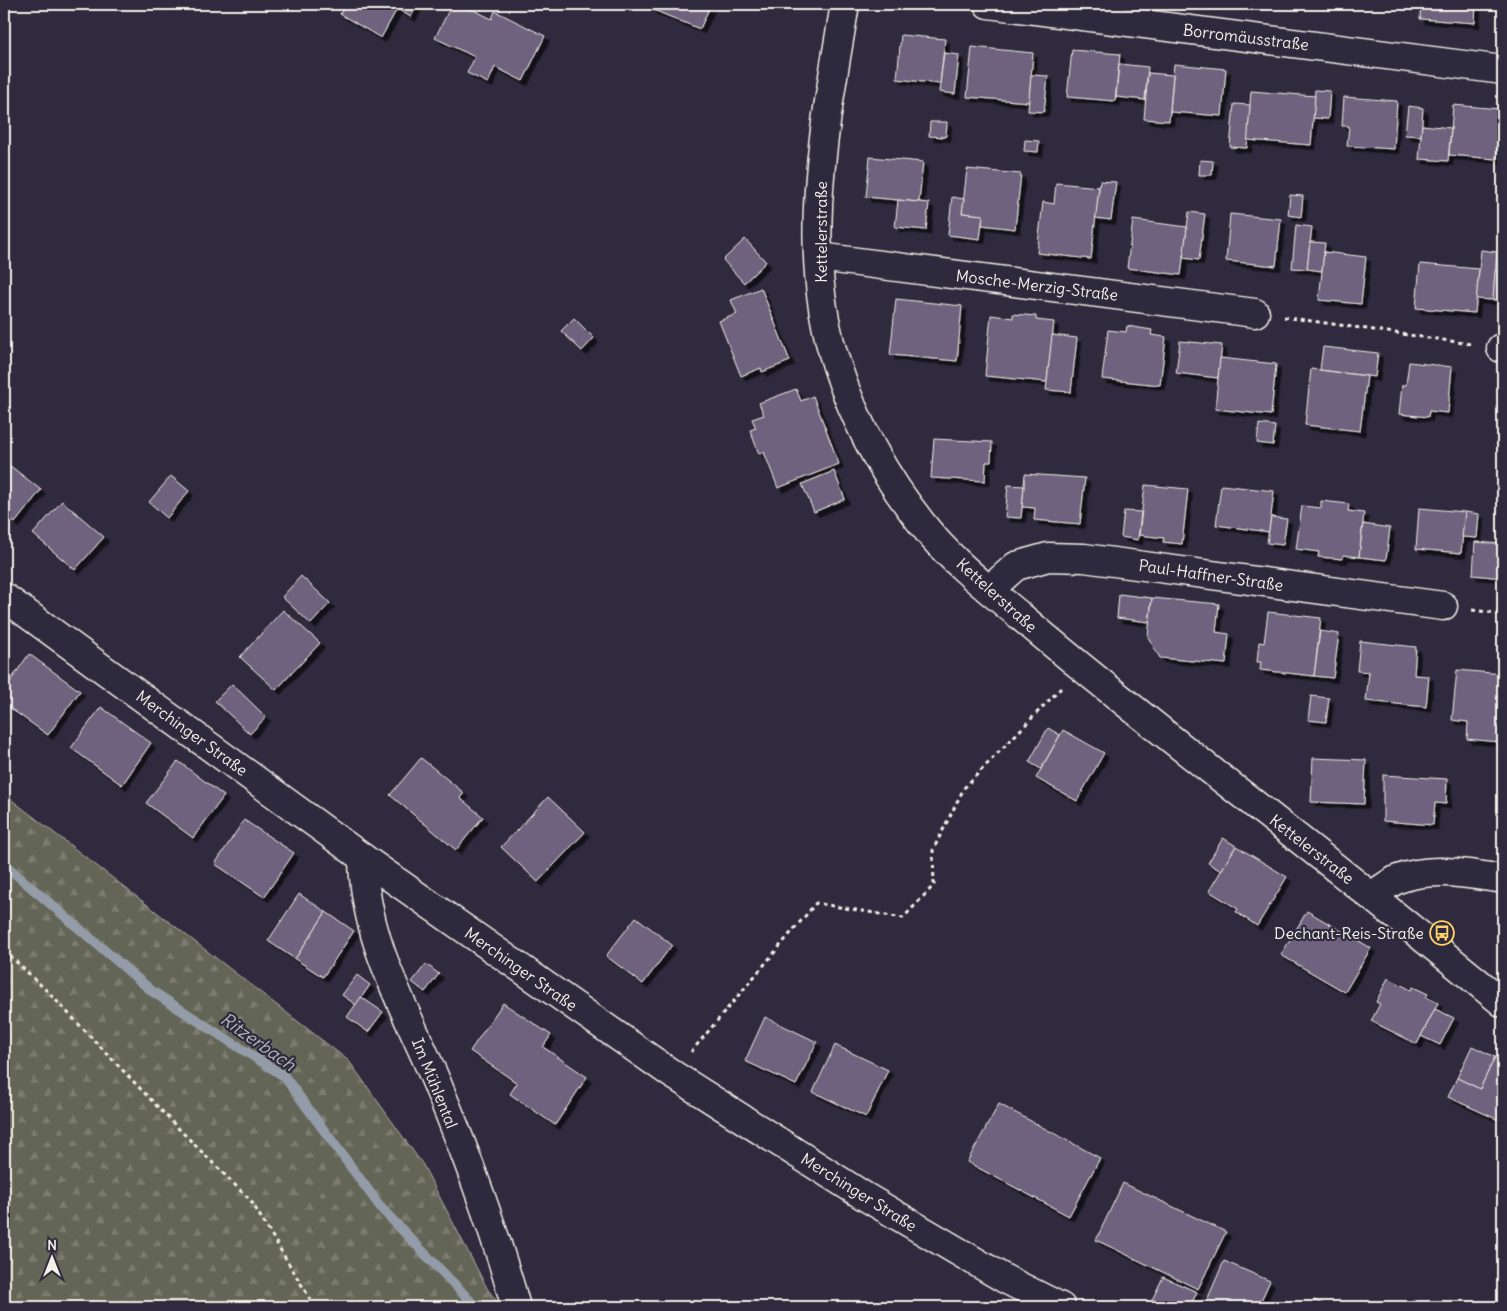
<svg xmlns="http://www.w3.org/2000/svg" width="1507" height="1311" font-family="Delius,sans-serif">
<defs>
<pattern id="forest-firs" width="22" height="20" patternUnits="userSpaceOnUse" patternTransform="scale(1.25)"><rect width="22" height="20" fill="#646557"/><path d="M5 1l3.5 6h-7zM16 11l3.5 6h-7z" fill="#7b7c6f"/></pattern>
<filter id="shadow"><feDropShadow dx="4.5" dy="4.5" stdDeviation="0" flood-color="#0009"/></filter>
</defs>
<rect width="100%" height="100%" fill="#2f2a3d"/>
<filter id="ink" filterUnits="userSpaceOnUse"><feTurbulence type="fractalNoise" baseFrequency=".02" numOctaves="2"/><feDisplacementMap in="SourceGraphic" scale="10" xChannelSelector="R" yChannelSelector="G"/><feConvolveMatrix kernelMatrix="1 2 1 2 8 2 1 2 1" color-interpolation-filters="sRGB"/></filter>
<g filter="url(#ink)">
<polygon fill="url(#forest-firs)" stroke="#acaba0" points="4,794 349,1061 423,1165 488,1290 502,1307 4,1307"/>
<g fill="none" stroke-linecap="round" stroke-linejoin="round">
<polyline stroke="#939ca8" stroke-width="10" points="4,864 153,992 284,1076 382,1209 476,1307"/>
</g>
<g fill="#6e627e" stroke="#f4f1e8" filter="url(#shadow)">
<polygon points="346,4 418,4 411,17 397,9 381,38 340,14"/>
<polygon points="452,4 461,4 492,19 495,11 545,36 523,81 495,67 488,83 467,73 475,57 435,38"/>
<polygon points="654,4 711,4 700,29 651,9"/>
<polygon points="1421,4 1476,4 1475,23 1420,19"/>
<polygon points="901,35 945,39 940,84 897,79"/>
<polygon points="972,47 1033,53 1029,102 967,97"/>
<polygon points="1072,50 1120,54 1115,101 1067,97"/>
<polygon points="944,53 959,55 955,94 939,92"/>
<polygon points="1119,64 1148,67 1145,100 1116,97"/>
<polygon points="1174,64 1226,69 1222,116 1170,112"/>
<polygon points="1148,73 1173,75 1169,121 1144,119"/>
<polygon points="1031,75 1048,76 1044,112 1028,111"/>
<polygon points="1315,90 1330,91 1328,119 1313,118"/>
<polygon points="1251,91 1315,96 1311,145 1247,140"/>
<polygon points="1344,97 1397,101 1394,149 1347,146 1349,126 1342,126"/>
<polygon points="1234,104 1250,105 1247,148 1230,147"/>
<polygon points="1453,105 1500,109 1496,159 1449,155"/>
<polygon points="1408,106 1423,108 1421,136 1405,135"/>
<polygon points="930,122 947,122 946,137 929,136"/>
<polygon points="1422,125 1451,128 1448,161 1419,159"/>
<polygon points="1025,140 1039,141 1038,152 1024,151"/>
<polygon points="870,157 923,162 919,202 866,197"/>
<polygon points="1200,160 1213,161 1212,175 1199,175"/>
<polygon points="967,169 1021,174 1015,229 982,225 983,215 962,213"/>
<polygon points="1100,181 1116,182 1111,220 1095,218"/>
<polygon points="1056,183 1099,187 1091,259 1037,253 1043,202 1054,204"/>
<polygon points="1290,195 1303,196 1301,217 1288,215"/>
<polygon points="952,197 964,199 962,213 983,215 980,239 948,235"/>
<polygon points="898,200 929,203 926,230 895,227"/>
<polygon points="1189,212 1205,214 1199,260 1183,258"/>
<polygon points="1230,214 1281,219 1276,266 1226,261"/>
<polygon points="1133,220 1187,227 1181,275 1127,268"/>
<polygon points="1296,225 1312,227 1307,269 1292,268"/>
<polygon points="745,239 766,262 744,283 723,260"/>
<polygon points="1310,242 1325,243 1322,271 1307,269"/>
<polygon points="1481,250 1497,252 1493,300 1476,299"/>
<polygon points="1324,252 1366,257 1361,304 1319,300"/>
<polygon points="1420,264 1479,269 1475,313 1416,308"/>
<polygon points="1495,271 1503,271 1503,301 1493,300"/>
<polygon points="761,288 790,361 762,372 761,368 741,376 719,321 737,314 731,300"/>
<polygon points="896,299 962,306 957,361 890,355"/>
<polygon points="1013,314 1036,316 1036,320 1054,322 1047,382 985,376 991,315 1013,318"/>
<polygon points="574,318 594,338 582,351 561,331"/>
<polygon points="1127,326 1152,330 1151,335 1166,337 1160,385 1102,379 1108,330 1126,332"/>
<polygon points="1052,335 1077,338 1071,392 1046,390"/>
<polygon points="1180,341 1222,345 1218,378 1176,373"/>
<polygon points="1323,347 1378,353 1375,377 1320,370"/>
<polygon points="1220,358 1276,364 1271,415 1215,409"/>
<polygon points="1409,362 1452,367 1448,413 1429,411 1428,417 1399,414 1402,385 1406,385"/>
<polygon points="1311,369 1367,376 1360,431 1305,425"/>
<polygon points="796,389 801,401 813,396 839,464 778,488 764,452 759,454 750,430 756,428 752,419 764,415 759,403"/>
<polygon points="1259,424 1275,426 1273,445 1257,443"/>
<polygon points="934,439 992,442 991,462 986,462 985,481 931,478"/>
<polygon points="4,461 41,490 15,523 4,514"/>
<polygon points="834,471 845,499 814,512 802,484"/>
<polygon points="1025,474 1085,478 1080,524 1034,520 1035,508 1022,507"/>
<polygon points="171,476 189,491 167,518 149,502"/>
<polygon points="1008,485 1024,486 1021,518 1005,517"/>
<polygon points="1145,485 1188,489 1182,544 1163,542 1164,538 1139,535"/>
<polygon points="1221,485 1274,491 1269,532 1216,525"/>
<polygon points="62,501 104,537 75,570 33,534"/>
<polygon points="1321,501 1349,504 1348,511 1364,513 1359,557 1343,555 1343,559 1318,557 1319,552 1296,549 1302,506 1321,508"/>
<polygon points="1419,508 1465,512 1461,553 1416,549"/>
<polygon points="1124,511 1141,512 1138,540 1121,537"/>
<polygon points="1465,512 1479,514 1477,538 1462,537"/>
<polygon points="1271,517 1287,519 1283,545 1267,543"/>
<polygon points="1363,524 1390,528 1386,560 1359,557"/>
<polygon points="1475,542 1503,544 1503,578 1473,575"/>
<polygon points="301,576 330,603 311,624 282,597"/>
<polygon points="1119,594 1152,598 1149,622 1117,618"/>
<polygon points="1152,598 1219,604 1216,632 1229,634 1226,664 1160,658 1148,637"/>
<polygon points="283,610 320,643 276,690 240,657"/>
<polygon points="1268,612 1321,618 1314,676 1260,670 1261,662 1257,662 1259,642 1264,643"/>
<polygon points="1320,631 1339,634 1333,678 1314,676"/>
<polygon points="1360,641 1416,647 1414,675 1429,676 1426,707 1366,701 1369,672 1357,671"/>
<polygon points="29,654 80,691 48,735 4,704 4,690"/>
<polygon points="1457,670 1503,674 1503,725 1501,725 1499,742 1467,739 1468,722 1452,720"/>
<polygon points="232,684 266,717 250,734 215,701"/>
<polygon points="1311,696 1329,698 1326,722 1308,720"/>
<polygon points="101,707 151,743 122,785 71,748"/>
<polygon points="1048,728 1060,735 1041,769 1029,762"/>
<polygon points="1063,730 1104,753 1077,801 1036,778"/>
<polygon points="421,758 464,793 460,798 483,817 456,850 390,795"/>
<polygon points="1313,758 1366,760 1364,804 1311,802"/>
<polygon points="178,761 224,796 193,838 146,803"/>
<polygon points="1383,775 1447,779 1446,804 1435,803 1433,825 1383,821"/>
<polygon points="548,797 585,832 538,882 501,847"/>
<polygon points="244,820 294,853 264,897 215,864"/>
<polygon points="1223,838 1236,846 1221,871 1208,863"/>
<polygon points="1236,846 1287,877 1257,926 1236,912 1238,909 1209,891"/>
<polygon points="299,894 326,912 295,959 268,941"/>
<polygon points="1307,911 1371,948 1345,992 1281,955"/>
<polygon points="326,912 354,931 323,977 295,959"/>
<polygon points="636,917 672,945 643,984 606,956"/>
<polygon points="426,964 439,974 425,992 412,982"/>
<polygon points="357,975 370,985 356,1005 342,995"/>
<polygon points="1388,978 1411,990 1413,987 1428,994 1426,997 1438,1003 1417,1044 1371,1021 1380,1004 1376,1002"/>
<polygon points="361,997 383,1012 368,1032 347,1017"/>
<polygon points="503,1003 551,1035 543,1047 587,1077 555,1125 510,1094 517,1083 470,1051"/>
<polygon points="1435,1009 1454,1018 1440,1045 1421,1036"/>
<polygon points="765,1017 817,1042 796,1085 745,1061"/>
<polygon points="835,1045 888,1070 866,1117 813,1092"/>
<polygon points="1472,1046 1495,1057 1480,1089 1457,1078"/>
<polygon points="1495,1057 1503,1060 1503,1122 1448,1097 1457,1078 1480,1089"/>
<polygon points="999,1104 1100,1158 1069,1216 967,1162"/>
<polygon points="1123,1183 1226,1232 1198,1289 1096,1240"/>
<polygon points="1224,1261 1270,1281 1258,1307 1204,1307"/>
<polygon points="1163,1277 1197,1292 1190,1307 1168,1307 1152,1300"/>
<polygon points="1314,1300 1330,1307 1311,1307"/>
</g>
<g fill="none" stroke-linecap="round" stroke-linejoin="round">
<g stroke="#f4f1e8" stroke-width="31">
<g id="street">
<path d="M845,4C826,120 798,250 837,366C857,428 890,486 932,536C957,565 989,590 1019,615C1082,669 1147,720 1212,771C1310,847 1407,924 1503,1003"/>
<polyline points="988,4 1503,70"/>
<polyline points="819,257 1255,313"/>
<polyline points="1501,348 1503,349"/>
<polyline points="989,590 1016,566 1048,557 1084,558 1443,606"/>
<path d="M363,858C364,942 407,1010 438,1086C468,1158 495,1232 516,1307"/>
<path d="M1372,896C1380,890 1389,883 1398,879C1432,866 1469,874 1503,879"/>
</g>
</g>
<g stroke="#f4f1e8" stroke-width="31">
<polyline id="secondary" points="4,597 363,858 672,1074 864,1196 1005,1279 1061,1307"/>
</g>
<g stroke="#f4f1e8" stroke-width="3" stroke-dasharray="4 4" stroke-linecap="butt">
<polyline points="1284,317 1471,344"/>
<polyline points="1472,610 1503,614"/>
<polyline points="4,950 48,992 176,1126 251,1201 315,1307"/>
<polyline points="691,1052 816,903 903,918 934,885 933,850 964,788 1061,688"/>
</g>
<use href="#street" stroke="#2f2a3d" stroke-width="28"/>
<use href="#secondary" stroke="#2f2a3d" stroke-width="28"/>
</g>
</g>
<defs>
<g id="bus-ring" transform="scale(1.25)"><circle r="9.5" fill="#2f2a3d" stroke="#ffd166" stroke-width="1.5"/><path d="M-5-6H5V4H4V6H2V4H-2V6H-4V4H-5ZM-3.5-4V0h7V-4ZM-3.5 1.2v1.5H-2V1.2ZM2 1.2v1.5H3.5V1.2Z" fill="#ffd166"/></g>
</defs>
<g fill-rule="evenodd">
<use href="#bus-ring" x="1442" y="933"/>
</g>
<g text-anchor="middle" stroke-width="4.5" stroke-linejoin="round" paint-order="stroke">
<g font-size="16" fill="#f4f1e8" stroke="#2f2a3d">
<text transform="translate(1246 37) rotate(7)" y="6">Borromäusstraße</text>
<text transform="translate(821 232) rotate(-90)" y="6">Kettelerstraße</text>
<text transform="translate(1037 285) rotate(7)" y="6">Mosche-Merzig-Straße</text>
<text transform="translate(1211 575) rotate(8)" y="6">Paul-Haffner-Straße</text>
<text transform="translate(997 595) rotate(42)" y="6">Kettelerstraße</text>
<text transform="translate(192 733) rotate(36)" y="6">Merchinger Straße</text>
<text transform="translate(1312 849) rotate(38)" y="6">Kettelerstraße</text>
<text transform="translate(521 969) rotate(35)" y="6">Merchinger Straße</text>
<text transform="translate(435 1083) rotate(68)" y="6">Im Mühlental</text>
<text transform="translate(859 1192) rotate(32)" y="6">Merchinger Straße</text>
</g>
<g font-size="16" fill="#f4f1e8" stroke="#2f2a3d" text-anchor="end">
<text x="1424" y="939">Dechant-Reis-Straße</text>
</g>
<g font-size="18" font-style="italic" fill="#b3b9bd" stroke="#2f2a3d">
<text transform="translate(258 1042) rotate(35)" y="6">Ritzerbach</text>
</g>
</g>
<rect width="1507" height="1311" fill="none" stroke="#2f2a3d" stroke-width="20"/>
<rect x="10" y="10" width="1487" height="1291" fill="none" stroke="#f4f1e8" stroke-width="2" filter="url(#ink)"/>
<g transform="translate(52 1258)" stroke="#2f2a3d" stroke-width="4" paint-order="stroke">
<path d="M0-4L9 19L0 12L-9 19Z" fill="#f4f1e8"/>
<text y="-8" font-size="14" font-weight="bold" text-anchor="middle" fill="#f4f1e8">N</text>
</g>
</svg>
